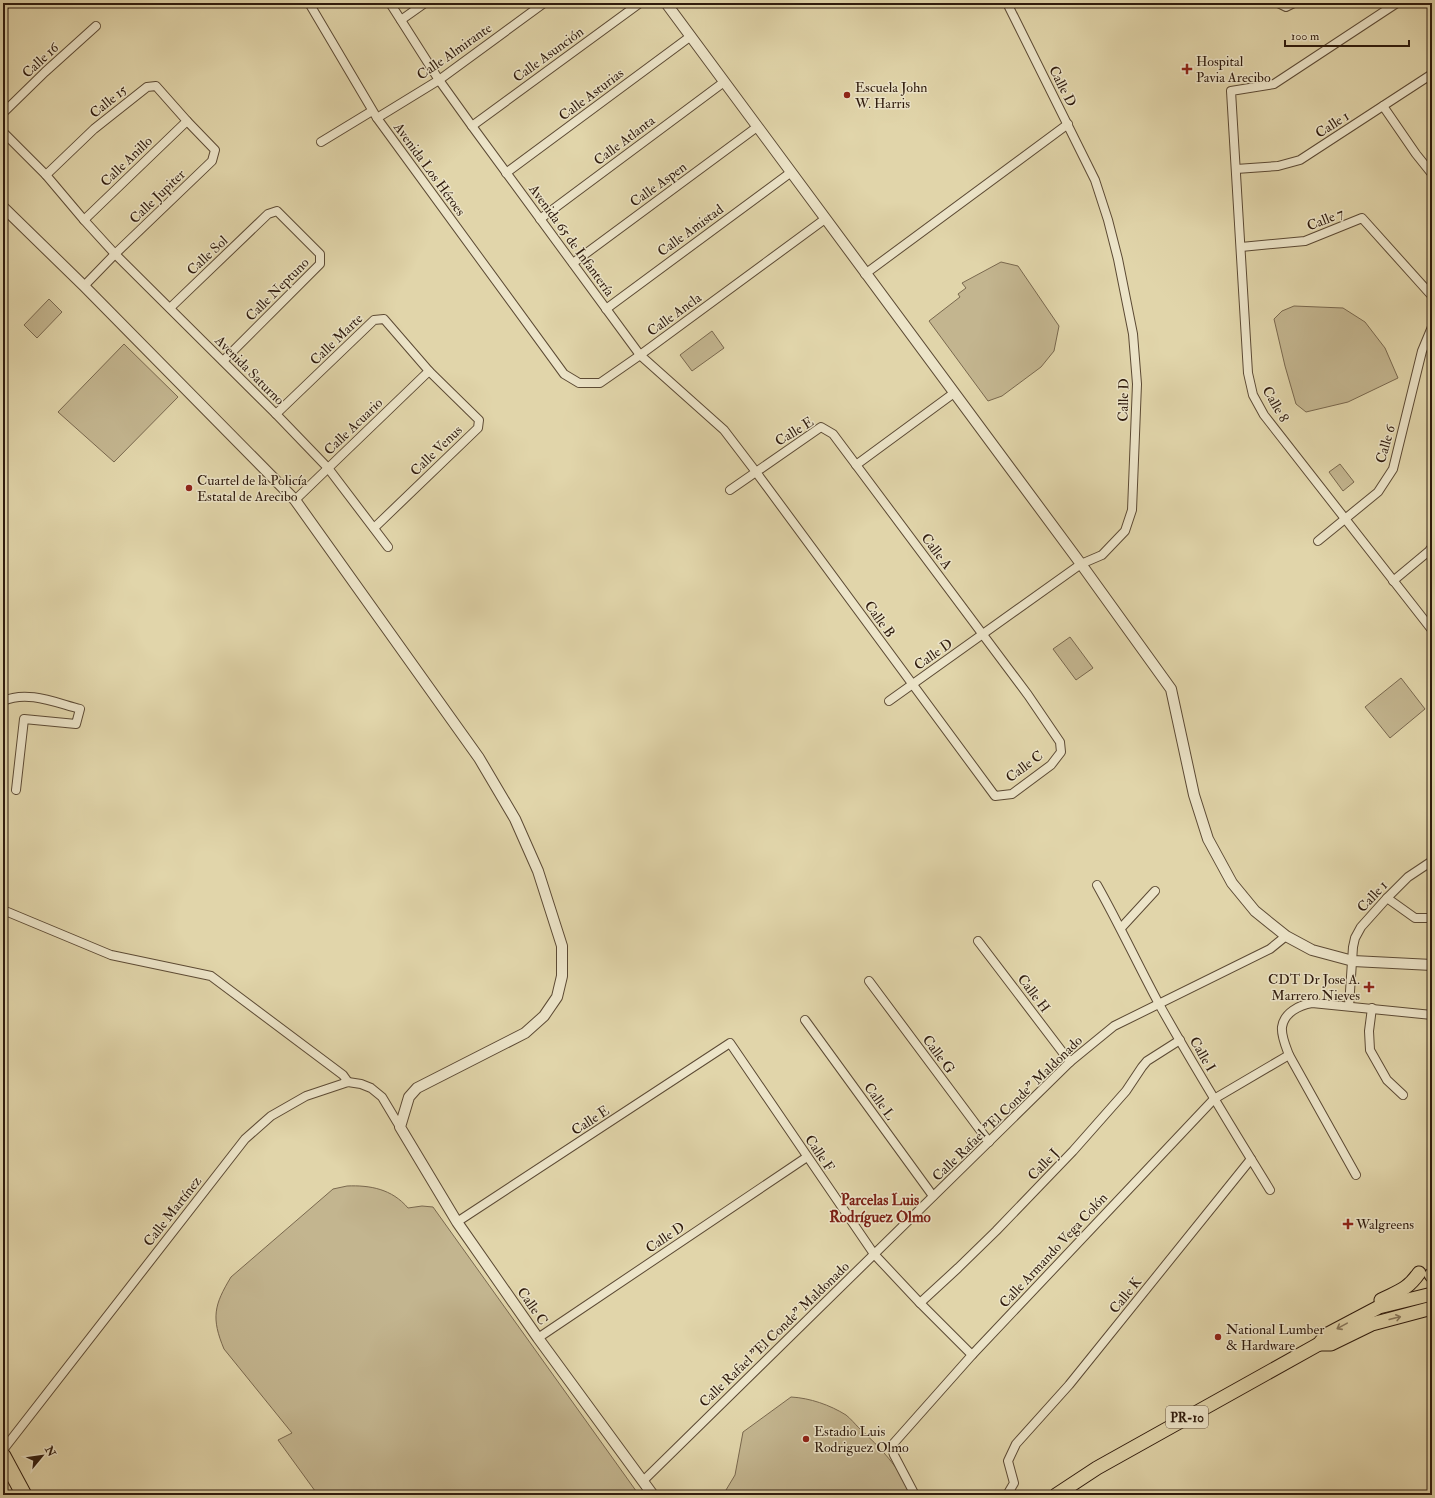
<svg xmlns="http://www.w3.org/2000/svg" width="1435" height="1498" font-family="'IM FELL Double Pica',serif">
<rect width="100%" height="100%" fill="#e1d5aa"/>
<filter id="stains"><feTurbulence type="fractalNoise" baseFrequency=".005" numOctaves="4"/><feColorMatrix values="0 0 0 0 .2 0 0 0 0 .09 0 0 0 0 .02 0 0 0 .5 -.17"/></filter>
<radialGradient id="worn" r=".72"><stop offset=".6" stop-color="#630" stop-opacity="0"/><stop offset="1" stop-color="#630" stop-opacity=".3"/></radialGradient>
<g fill="#c3b58f" stroke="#79684e">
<polygon points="1001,262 1018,266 1059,326 1054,351 1041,367 1002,396 988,401 929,321 960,297 958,294 966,288 962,283"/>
<polygon points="49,299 62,312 37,338 24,325"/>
<polygon points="1294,306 1343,308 1365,322 1385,348 1398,378 1348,402 1306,412 1296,404 1285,366 1274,319 1282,311"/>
<polygon points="712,331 724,348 692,371 680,355"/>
<polygon points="124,344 178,397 114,462 58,412"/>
<polygon points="1340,464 1354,482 1343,491 1329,472"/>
<polygon points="1070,637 1093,668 1076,680 1053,649"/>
<polygon points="1401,678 1425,709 1390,738 1365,707"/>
<path d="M347,1186C370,1185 392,1189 408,1208L422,1206L433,1207L639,1495H318L278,1440L292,1433L224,1349C211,1318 214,1305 231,1277L333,1189Z"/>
<path d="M791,1397C810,1398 830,1405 846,1415C851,1419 855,1424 859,1428C880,1447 901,1469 911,1495H723L735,1475L743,1432Z"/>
</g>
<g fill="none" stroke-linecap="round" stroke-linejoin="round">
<g stroke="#5c4a34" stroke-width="10">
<g id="minor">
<polyline points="309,3 377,118 564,374 579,383 600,383 636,358 825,219"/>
<polyline points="390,3 439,80 472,126 640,355 724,430 756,472 995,796 1012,794 1051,765 1061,752 1060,742 1028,695 833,434 821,427 730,490"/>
<polyline points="1278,3 1286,7 1294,3"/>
<polyline points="1397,3 1274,84 1231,91 1248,373 1253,395 1264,415 1432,630"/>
<polyline points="3,7 7,3"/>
<polyline points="401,20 425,3"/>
<polyline points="1383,106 1416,154 1432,174"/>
<polyline points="3,113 45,72 96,26"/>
<polyline points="377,118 439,80 544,3"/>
<polyline points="472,126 640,3"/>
<polyline points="3,132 46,175 84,220 115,254 276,414 328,468 388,547"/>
<polyline points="321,142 372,111"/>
<polyline points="1236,169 1278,166 1300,160 1432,74"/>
<polyline points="506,173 691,36"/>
<polyline points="46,175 94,129 147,87 156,86 187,121 215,150 212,161 115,254 84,286"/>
<polyline points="540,219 724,82"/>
<polyline points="84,220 187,121"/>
<polyline points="1241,247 1305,241 1362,218 1432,296"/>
<polyline points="573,263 757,127"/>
<polyline points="865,274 1068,124"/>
<polyline points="170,308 268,214 277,211 320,254 320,264 223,361"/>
<polyline points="606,309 790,173"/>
<polyline points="276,414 374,320 384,319 429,371 479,420 478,428 374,528"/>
<polyline points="856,465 954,393"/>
<polyline points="295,500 429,371"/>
<polyline points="1318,541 1378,492 1393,469 1422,351 1432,327"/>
<polyline points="1393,581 1429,551 1432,547"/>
<path d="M3,701C28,690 56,703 80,709L76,724L24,719L16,790"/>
<polyline points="889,701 1081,564 1102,555 1125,531 1132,510 1137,384 1133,334 1118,259 1108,220 1095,180 1007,3"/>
<path d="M1097,885C1119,924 1138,965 1159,1004C1194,1067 1232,1128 1270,1190"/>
<polyline points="1387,898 1415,918 1432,918"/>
<polyline points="3,910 111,955 211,976 343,1075 348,1082"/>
<polyline points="1121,928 1155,891"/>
<polyline points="978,941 1070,1062"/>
<polyline points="869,981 989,1142"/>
<polyline points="1349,1006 1353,947 1355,938 1361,927 1387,898 1408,877 1432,861"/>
<polyline points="1372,1008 1369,1031 1370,1050 1387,1080 1403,1095"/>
<polyline points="805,1020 933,1196"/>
<path d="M1356,1175L1289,1055C1286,1047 1281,1036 1282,1027C1284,1013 1299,1005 1312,1003L1432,1015"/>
<polyline points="457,1222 730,1043 874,1254 920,1303 972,1355"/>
<polyline points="920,1303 958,1268 996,1231 1073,1151 1126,1091 1142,1067 1147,1061 1180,1040"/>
<polyline points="538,1338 807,1157"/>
<polyline points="3,1450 245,1139 271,1116 306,1096 348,1082 361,1084 371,1088 382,1097 400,1127"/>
<polyline points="643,1481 1070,1062 1114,1026 1270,949 1286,936"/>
<polyline points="915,1495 894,1455 892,1449 893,1444 972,1355 1214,1099 1289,1055"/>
<polyline points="1007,1495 1014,1483 1008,1461 1016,1444 1069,1385 1251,1159"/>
</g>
</g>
<g stroke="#5c4a34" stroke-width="12">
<g id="tertiary">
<polyline points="666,3 1081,564 1171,689 1194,795 1208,839 1232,883 1255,911 1286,936 1312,950 1353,961 1432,965"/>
<polyline points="3,207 84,286 295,500 479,758 515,819 538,871 562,946 562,976 557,997 544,1016 525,1033 417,1088 409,1097 400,1127 457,1222 538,1338 653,1495"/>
</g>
</g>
<g stroke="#2f1b0d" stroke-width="15">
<g id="primary">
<polyline points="1431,1275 1432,1276"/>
<path d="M1381,1300C1399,1291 1407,1290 1419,1273"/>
<polyline points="1319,1344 1331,1344 1372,1324 1432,1308"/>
<polyline points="1056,1495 1097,1468 1319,1344 1326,1335 1379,1307 1432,1294"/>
</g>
</g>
<g stroke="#2f1b0d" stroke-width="17">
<polyline id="motorway" points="3,1456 24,1495"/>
</g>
<use href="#minor" stroke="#ece4c8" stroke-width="8"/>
<use href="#tertiary" stroke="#ece4c8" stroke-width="10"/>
<use href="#primary" stroke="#e1d5aa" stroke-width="13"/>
<use href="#motorway" stroke="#e1d5aa" stroke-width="15"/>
</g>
<defs><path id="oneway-shaft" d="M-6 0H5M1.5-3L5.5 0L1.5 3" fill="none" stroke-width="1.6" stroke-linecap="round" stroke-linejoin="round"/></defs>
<g stroke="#88785c">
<use href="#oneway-shaft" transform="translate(1395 1318) rotate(-14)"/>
<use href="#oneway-shaft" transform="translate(1342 1326) rotate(151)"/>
</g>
<g fill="#8f2418" stroke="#ece4c8" stroke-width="1.5">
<path d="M1185 63h4v4h4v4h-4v4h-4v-4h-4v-4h4z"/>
<circle cx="847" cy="95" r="4"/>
<circle cx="189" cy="488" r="4"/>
<path d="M1367 981h4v4h4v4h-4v4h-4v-4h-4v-4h4z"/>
<path d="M1346 1218h4v4h4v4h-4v4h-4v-4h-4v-4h4z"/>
<circle cx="1218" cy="1337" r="4"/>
<circle cx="806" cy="1439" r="4"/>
</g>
<g text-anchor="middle" stroke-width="3" stroke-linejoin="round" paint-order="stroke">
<rect fill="#ece4c8" stroke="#685745" stroke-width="1" x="1166" y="1406" width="42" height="22" rx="3"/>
<g font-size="13" font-weight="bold" fill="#2f1b0d">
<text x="1187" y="1422">PR-10</text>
</g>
<g font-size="14" fill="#2f1b0d" stroke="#ece4c8">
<text transform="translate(454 51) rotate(-35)" y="5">Calle Almirante</text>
<text transform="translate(548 54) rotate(-36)" y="5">Calle Asunción</text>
<text transform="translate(40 60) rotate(-43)" y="5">Calle 16</text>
<text transform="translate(1063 86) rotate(63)" y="5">Calle D</text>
<text transform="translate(591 94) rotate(-37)" y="5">Calle Asturias</text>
<text transform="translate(108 101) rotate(-39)" y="5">Calle 15</text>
<text transform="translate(1332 124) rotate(-33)" y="5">Calle 1</text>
<text transform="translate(624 140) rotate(-37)" y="5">Calle Atlanta</text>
<text transform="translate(126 161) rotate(-44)" y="5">Calle Anillo</text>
<text transform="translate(430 169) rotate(54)" y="5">Avenida Los Héroes</text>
<text transform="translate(658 184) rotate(-36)" y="5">Calle Aspen</text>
<text transform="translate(157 196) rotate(-44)" y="5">Calle Jupiter</text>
<text transform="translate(1325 219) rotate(-22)" y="5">Calle 7</text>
<text transform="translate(690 230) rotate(-36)" y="5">Calle Amistad</text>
<text transform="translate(572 240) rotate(54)" y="5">Avenida 65 de Infantería</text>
<text transform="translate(207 255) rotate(-43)" y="5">Calle Sol</text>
<text transform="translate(277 289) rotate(-45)" y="5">Calle Neptuno</text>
<text transform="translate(674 314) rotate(-36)" y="5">Calle Ancla</text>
<text transform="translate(336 339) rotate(-44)" y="5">Calle Marte</text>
<text transform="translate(250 370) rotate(45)" y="5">Avenida Saturno</text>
<text transform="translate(1123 400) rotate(-89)" y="5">Calle D</text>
<text transform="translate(1276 404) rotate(60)" y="5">Calle 8</text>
<text transform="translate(353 426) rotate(-44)" y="5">Calle Acuario</text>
<text transform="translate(794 431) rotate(-32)" y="5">Calle E</text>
<text transform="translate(1385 444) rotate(-74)" y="5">Calle 6</text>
<text transform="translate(436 450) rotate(-44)" y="5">Calle Venus</text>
<text transform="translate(937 551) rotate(53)" y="5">Calle A</text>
<text transform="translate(880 619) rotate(54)" y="5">Calle B</text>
<text transform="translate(933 654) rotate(-35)" y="5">Calle D</text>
<text transform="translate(1024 766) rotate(-37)" y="5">Calle C</text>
<text transform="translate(1372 896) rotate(-47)" y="5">Calle 1</text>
<text transform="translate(1034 993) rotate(53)" y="5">Calle H</text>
<text transform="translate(939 1054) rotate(53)" y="5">Calle G</text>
<text transform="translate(1203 1054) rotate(60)" y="5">Calle I</text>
<text transform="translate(880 1101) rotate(54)" y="5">Calle L</text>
<text transform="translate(1007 1108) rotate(-44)" y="5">Calle Rafael "El Conde" Maldonado</text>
<text transform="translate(590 1120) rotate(-33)" y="5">Calle E</text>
<text transform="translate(820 1153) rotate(56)" y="5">Calle F</text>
<text transform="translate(1043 1164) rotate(-46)" y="5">Calle J</text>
<text transform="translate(172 1211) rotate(-52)" y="5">Calle Martínez</text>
<text transform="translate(665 1237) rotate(-34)" y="5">Calle D</text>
<text transform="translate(1053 1250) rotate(-47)" y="5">Calle Armando Vega Colón</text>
<text transform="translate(1125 1295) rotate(-51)" y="5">Calle K</text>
<text transform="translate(533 1306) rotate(55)" y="5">Calle C</text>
<text transform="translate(774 1334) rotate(-44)" y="5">Calle Rafael "El Conde" Maldonado</text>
</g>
<g font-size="14" fill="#2f1b0d" stroke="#ece4c8" text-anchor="start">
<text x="1196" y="66">Hospital<tspan x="1196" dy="16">Pavia Arecibo</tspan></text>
<text x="855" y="92">Escuela John<tspan x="855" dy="16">W. Harris</tspan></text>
<text x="197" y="485">Cuartel de la Policía<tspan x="197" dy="16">Estatal de Arecibo</tspan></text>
<text x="1360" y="984" text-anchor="end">CDT Dr Jose A.<tspan x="1360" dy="16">Marrero Nieves</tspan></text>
<text x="1356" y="1229">Walgreens</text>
<text x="1226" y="1334">National Lumber<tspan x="1226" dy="16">&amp; Hardware</tspan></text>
<text x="814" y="1436">Estadio Luis<tspan x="814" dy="16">Rodriguez Olmo</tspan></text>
</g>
<g font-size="15" font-weight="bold" fill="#7a1f14" stroke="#ece4c8">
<text x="880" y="1205">Parcelas Luis<tspan x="880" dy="17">Rodríguez Olmo</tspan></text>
</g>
</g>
<rect width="1435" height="1498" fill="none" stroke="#e1d5aa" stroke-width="16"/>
<rect x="4" y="4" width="1427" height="1490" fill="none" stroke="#2f1b0d" stroke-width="2"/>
<rect x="8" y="8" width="1419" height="1482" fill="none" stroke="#2f1b0d"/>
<g transform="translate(42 1456) rotate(61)" stroke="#ece4c8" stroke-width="3" paint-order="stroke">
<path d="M0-3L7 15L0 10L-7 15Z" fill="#2f1b0d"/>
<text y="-6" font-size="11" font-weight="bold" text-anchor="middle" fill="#2f1b0d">N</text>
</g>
<path d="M1285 40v6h124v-6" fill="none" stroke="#2f1b0d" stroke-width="2"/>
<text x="1291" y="40" font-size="12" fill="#2f1b0d" stroke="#ece4c8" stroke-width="3" paint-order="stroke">100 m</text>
<rect width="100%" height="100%" filter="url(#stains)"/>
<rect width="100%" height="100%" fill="url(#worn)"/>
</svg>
